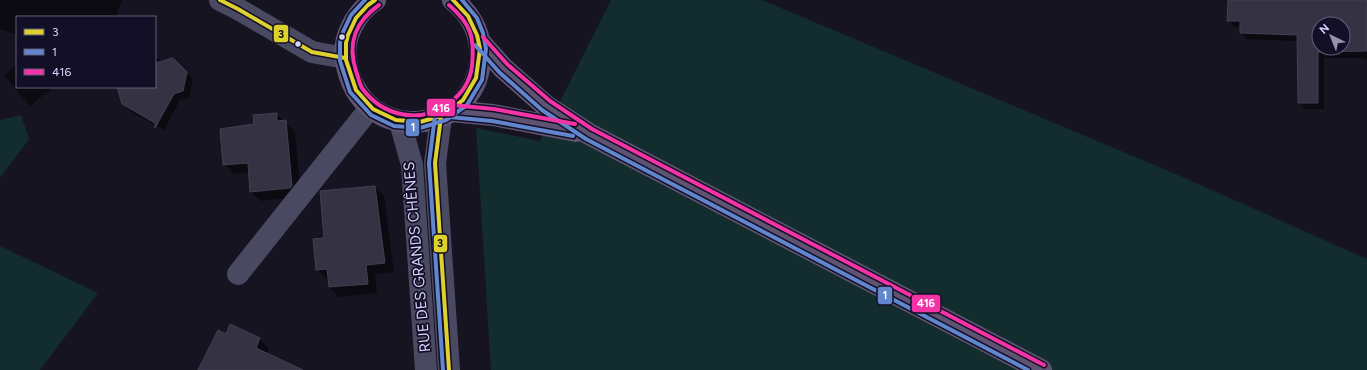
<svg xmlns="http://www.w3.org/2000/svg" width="1367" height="370" font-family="Figtree,sans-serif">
<rect width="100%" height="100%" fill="#161421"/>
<g fill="#132c2d">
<polygon points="611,0 762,0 1178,175 1367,259 1367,370 491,370 476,128 540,141"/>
<polygon points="21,115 29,139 0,178 0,120"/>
<polygon points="0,246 98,293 40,370 0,370"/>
</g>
<g fill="#0007" fill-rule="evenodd">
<polygon points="0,0 122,0 116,17 17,17 17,35 0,29"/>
<path d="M1229,0H1367V60L1365,58H1324V109H1305L1299,103L1298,41L1247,39L1241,33V27H1235L1228,20ZM1319,24H1343V48H1319Z"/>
<polygon points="155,57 164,62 173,59 193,79 189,98 180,100 164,130 130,111 123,104 118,87 155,87"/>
<polygon points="17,65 17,87 54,87 30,106 4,75"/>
<polygon points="276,114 295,131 301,196 300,197 261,201 251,192 250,173 234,174 224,164 255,125"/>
<polygon points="374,187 384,196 394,272 375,274 377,293 339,297 329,287 329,279 327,279 317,269 325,239"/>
<polygon points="227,335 260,339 269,349 266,354 200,370"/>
</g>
<g fill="#343243" stroke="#433f54" fill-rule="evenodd">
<path d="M1228,0H1367V51L1318,52V103H1298L1297,35L1240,33V21H1227ZM1319,24H1343V48H1319Z"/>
<polygon points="173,58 187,72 183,91 174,94 155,128 155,123 122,104 117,87 155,87 155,63"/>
<polygon points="277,113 277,121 286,120 292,186 290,188 250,192 248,163 223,165 220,129 254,124 253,115"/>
<polygon points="375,186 385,263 366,265 368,284 329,287 327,269 316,270 313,239 324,238 320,191"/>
<polygon points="230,324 260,338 256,348 303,370 198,370 218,330 226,334"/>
</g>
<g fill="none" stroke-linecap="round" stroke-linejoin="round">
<g stroke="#4a4962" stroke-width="22">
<polyline points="220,0 238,9 312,52 345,58"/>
<polyline points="441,117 435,163 449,370"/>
<polyline points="400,122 412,165 426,370"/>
<polyline points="238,274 370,108"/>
</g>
<g stroke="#5e5373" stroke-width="22">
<path d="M375,0C356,12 342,38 346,60C359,152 486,136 480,49C479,29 468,12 453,0"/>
<polyline points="479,41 503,68 546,106 589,134 1041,370"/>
<polyline points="451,111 493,115 576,131"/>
</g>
<g stroke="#130f26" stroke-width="7">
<g id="bus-1">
<polyline points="220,0 238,9 312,52 345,58"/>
<polyline points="375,0 368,5 356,18 348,35 346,43 346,60 356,90 373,109 396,120 420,122 444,115 463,100 476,78 480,49 477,35 468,16 453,0"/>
<polyline points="441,117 435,163 449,370"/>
</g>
</g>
<g stroke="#130f26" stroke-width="7">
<g id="bus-2">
<polyline points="365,0 351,15 343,32 340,42 340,61 350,92 371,115 394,126 420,128 446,120 467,105 482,80 486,49 483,33 477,18 462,0"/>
<polyline points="475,45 499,72 542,110 586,139 1028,370"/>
<polyline points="435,116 429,163 443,370"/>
<polyline points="450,117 492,121 573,136"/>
</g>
</g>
<g stroke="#130f26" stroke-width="7">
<g id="bus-3">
<path d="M379,5C355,22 347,43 356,71C358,76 359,83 362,88C382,116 420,125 449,103C462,94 470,82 472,66C475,37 471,24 449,5"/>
<polyline points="483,37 507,64 550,101 592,129 1044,365"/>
<polyline points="452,105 494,109 575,124"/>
</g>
</g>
<use href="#bus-1" stroke="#dfd12d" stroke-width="4"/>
<use href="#bus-2" stroke="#6286cd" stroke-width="4"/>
<use href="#bus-3" stroke="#f433a5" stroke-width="4"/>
</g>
<g fill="#d9d4ff" stroke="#130f26" stroke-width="1.5">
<circle cx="342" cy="37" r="3.5"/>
<circle cx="298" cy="44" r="3.5"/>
</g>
<g text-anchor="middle" stroke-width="3.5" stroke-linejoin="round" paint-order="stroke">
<g font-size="15" fill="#d9d4ff" stroke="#130f26">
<text transform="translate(417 257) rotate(-95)" y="5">RUE DES GRANDS CHÊNES</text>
</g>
</g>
<g stroke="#130f26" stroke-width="1.5">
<rect x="273" y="24" width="16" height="19" rx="4" fill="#dfd12d"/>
<rect x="426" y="98" width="30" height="19" rx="4" fill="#f433a5"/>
<rect x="405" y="118" width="15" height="19" rx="4" fill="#6286cd"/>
<rect x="433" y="234" width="15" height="19" rx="4" fill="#dfd12d"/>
<rect x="877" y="286" width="16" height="19" rx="4" fill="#6286cd"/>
<rect x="911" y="294" width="30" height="19" rx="4" fill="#f433a5"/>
</g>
<g font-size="11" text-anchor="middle" font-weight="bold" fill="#fff">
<text x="441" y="112">416</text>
<text x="413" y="131">1</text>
<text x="885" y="299">1</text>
<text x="926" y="307">416</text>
</g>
<g font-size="11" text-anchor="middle" font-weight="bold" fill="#111">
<text x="281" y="38">3</text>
<text x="440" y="247">3</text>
</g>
<rect x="16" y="16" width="140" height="72" fill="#130f26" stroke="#625e7d"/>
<rect x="24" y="29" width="20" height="6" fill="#dfd12d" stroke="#625e7d"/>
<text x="52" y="36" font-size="12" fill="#d9d4ff">3</text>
<rect x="24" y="49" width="20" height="6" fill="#6286cd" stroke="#625e7d"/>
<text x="52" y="56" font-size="12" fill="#d9d4ff">1</text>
<rect x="24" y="69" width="20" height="6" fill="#f433a5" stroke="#625e7d"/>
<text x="52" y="76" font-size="12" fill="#d9d4ff">416</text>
<g transform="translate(1331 36) rotate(317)"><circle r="19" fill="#130f26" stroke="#625e7d"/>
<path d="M0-3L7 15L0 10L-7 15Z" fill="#9591b1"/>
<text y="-6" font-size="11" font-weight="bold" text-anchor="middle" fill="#d9d4ff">N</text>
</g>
</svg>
